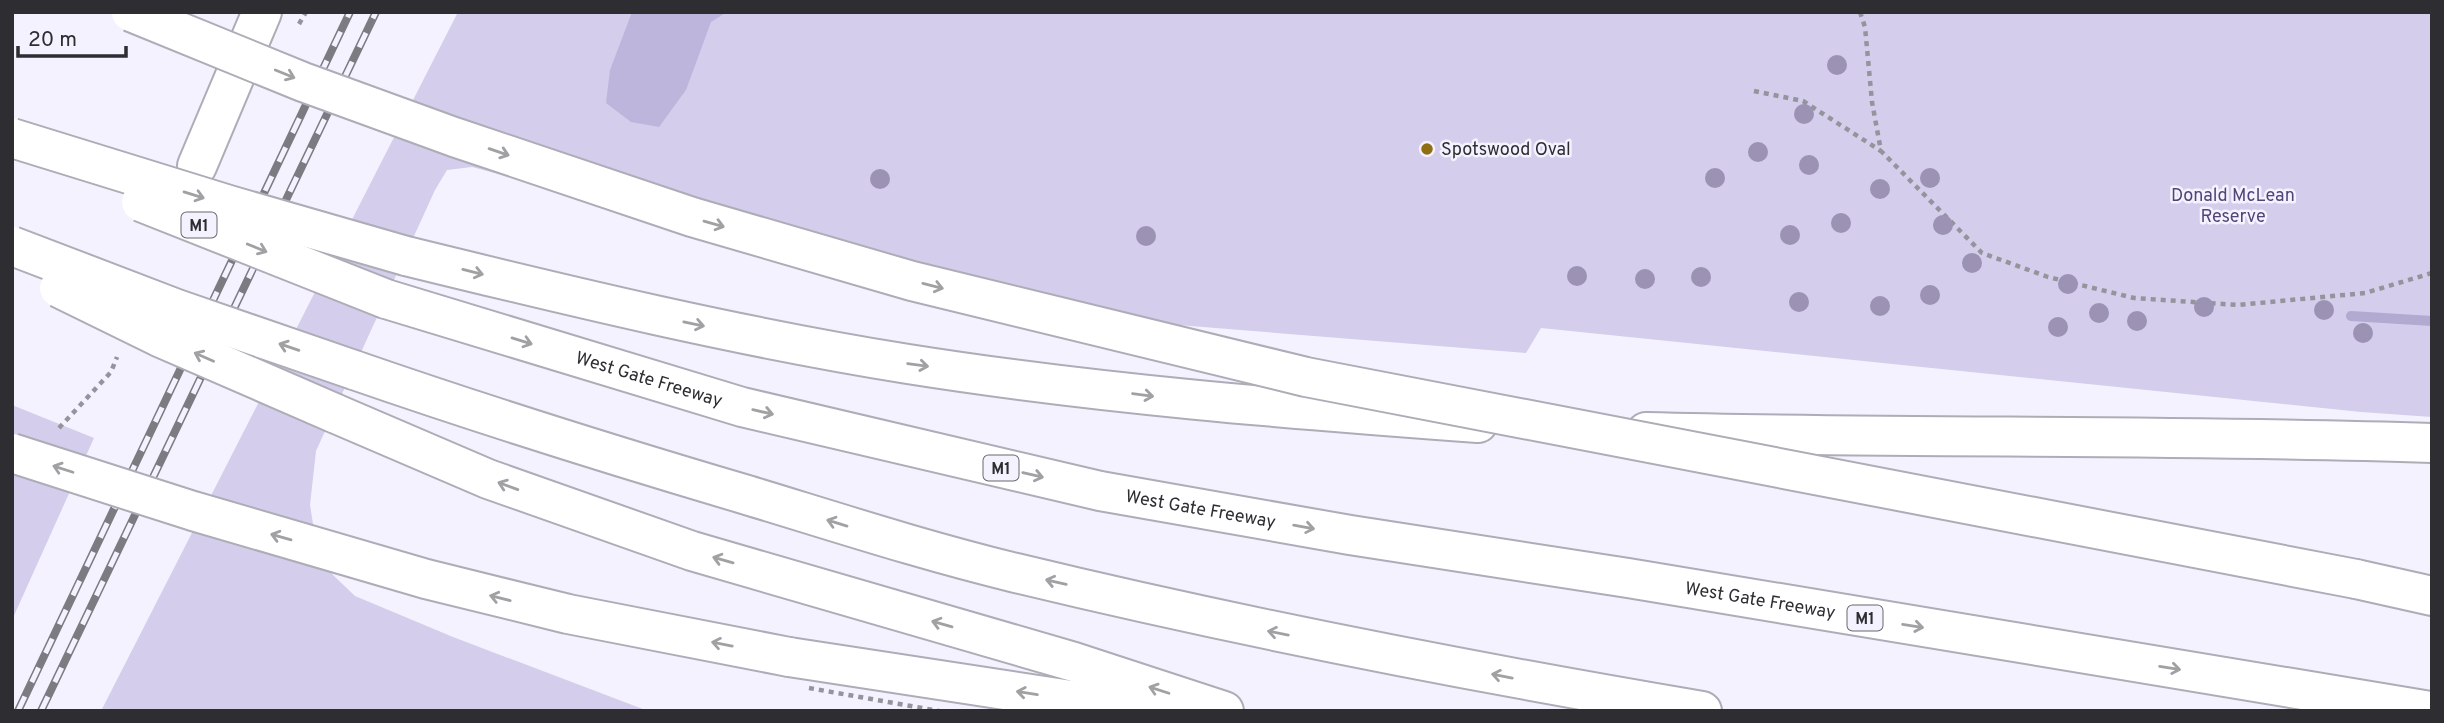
<svg xmlns="http://www.w3.org/2000/svg" width="2444" height="723" font-family="Overpass,sans-serif">
<rect width="100%" height="100%" fill="#f4f2fe"/>
<g fill="#d4cdeb">
<polygon points="458,12 2432,12 2432,417 2361,412 1541,328 1526,353 1178,325 818,266 590,202 514,178 472,167 447,170 435,190 316,451 310,505 316,543 333,575 355,596 453,637 648,711 101,711"/>
<polygon points="12,405 94,438 12,620"/>
</g>
<polygon fill="#beb5dd" points="632,12 727,12 711,22 686,90 659,127 631,122 606,103 610,70"/>
<g fill="none" stroke-linecap="round" stroke-linejoin="round">
<polyline stroke="#b3aad1" stroke-width="10" points="2351,316 2432,321"/>
<g stroke="#aeacb7" stroke-width="42">
<polyline id="street" points="197,166 262,12"/>
</g>
<g stroke="#aeacb7" stroke-width="42">
<g id="highway">
<path d="M406,256C573,297 739,337 908,364C1098,394 1287,409 1478,423"/>
<path id="s1" d="M386,299L742,407L1100,491L1350,535L1628,578L2430,711"/>
<path d="M354,370C484,415 615,456 747,495C836,522 925,551 1016,573C1243,628 1472,672 1702,711"/>
<polyline points="334,413 488,479 692,551 1074,662 1224,711"/>
<path d="M1646,432C1908,439 2170,434 2432,443"/>
<polyline points="2356,579 2432,596"/>
<polyline points="789,657 1143,711"/>
</g>
</g>
<g stroke="#95949c" stroke-width="4.5" stroke-dasharray="5 5" stroke-linecap="butt">
<polyline points="1860,12 1865,27 1872,102 1881,151 1982,253 2048,277 2134,298 2238,305 2365,293 2432,273"/>
<polyline points="299,24 306,12"/>
<polyline points="1754,91 1803,101 1881,151"/>
<polyline points="59,428 111,372 117,357"/>
</g>
<use href="#street" stroke="#fff" stroke-width="38"/>
<use href="#highway" stroke="#fff" stroke-width="38"/>
<g stroke="#7c7b82" stroke-width="8">
<g id="rail">
<polyline points="18,711 350,12"/>
<polyline points="41,711 376,12"/>
</g>
</g>
<use href="#rail" stroke="#f4f2fe" stroke-width="5" stroke-dasharray="16" stroke-linecap="butt"/>
<g stroke="#aeacb7" stroke-width="42" stroke-linecap="butt">
<g id="highway-bridge">
<polyline points="131,12 303,82 454,137 692,217 912,281 1306,377 2356,579"/>
<polyline points="12,138 229,205 406,256"/>
<polyline points="141,202 386,299"/>
<polyline points="12,246 177,309 354,370"/>
<polyline points="59,288 159,337 334,413"/>
<polyline points="12,453 193,511 426,579 568,614 789,657"/>
</g>
</g>
<polyline stroke="#95949c" stroke-width="4.5" stroke-dasharray="5 5" stroke-linecap="butt" points="809,688 939,711"/>
<use href="#highway-bridge" stroke="#fff" stroke-width="38"/>
</g>
<g fill="#9b92b4">
<circle cx="1837" cy="65" r="10"/>
<circle cx="1804" cy="114" r="10"/>
<circle cx="1758" cy="152" r="10"/>
<circle cx="1809" cy="165" r="10"/>
<circle cx="1715" cy="178" r="10"/>
<circle cx="1930" cy="178" r="10"/>
<circle cx="880" cy="179" r="10"/>
<circle cx="1880" cy="189" r="10"/>
<circle cx="1841" cy="223" r="10"/>
<circle cx="1943" cy="225" r="10"/>
<circle cx="1790" cy="235" r="10"/>
<circle cx="1146" cy="236" r="10"/>
<circle cx="1972" cy="263" r="10"/>
<circle cx="1577" cy="276" r="10"/>
<circle cx="1701" cy="277" r="10"/>
<circle cx="1645" cy="279" r="10"/>
<circle cx="2068" cy="284" r="10"/>
<circle cx="1930" cy="295" r="10"/>
<circle cx="1799" cy="302" r="10"/>
<circle cx="1880" cy="306" r="10"/>
<circle cx="2204" cy="307" r="10"/>
<circle cx="2324" cy="310" r="10"/>
<circle cx="2099" cy="313" r="10"/>
<circle cx="2137" cy="321" r="10"/>
<circle cx="2058" cy="327" r="10"/>
<circle cx="2363" cy="333" r="10"/>
</g>
<defs><path id="oneway-shaft" d="M-6 0H5M1.5-3L5.5 0L1.5 3" fill="none" stroke-width="1.6" stroke-linecap="round" stroke-linejoin="round" transform="scale(1.75)"/></defs>
<g stroke="#a1a0a3">
<use href="#oneway-shaft" transform="translate(285 74) rotate(22)"/>
<use href="#oneway-shaft" transform="translate(499 152) rotate(19)"/>
<use href="#oneway-shaft" transform="translate(194 195) rotate(17)"/>
<use href="#oneway-shaft" transform="translate(714 224) rotate(16)"/>
<use href="#oneway-shaft" transform="translate(257 248) rotate(22)"/>
<use href="#oneway-shaft" transform="translate(473 272) rotate(14)"/>
<use href="#oneway-shaft" transform="translate(933 286) rotate(14)"/>
<use href="#oneway-shaft" transform="translate(694 324) rotate(12)"/>
<use href="#oneway-shaft" transform="translate(522 341) rotate(17)"/>
<use href="#oneway-shaft" transform="translate(289 347) rotate(-161)"/>
<use href="#oneway-shaft" transform="translate(204 357) rotate(-156)"/>
<use href="#oneway-shaft" transform="translate(918 365) rotate(8)"/>
<use href="#oneway-shaft" transform="translate(1143 395) rotate(7)"/>
<use href="#oneway-shaft" transform="translate(763 412) rotate(13)"/>
<use href="#oneway-shaft" transform="translate(63 469) rotate(-162)"/>
<use href="#oneway-shaft" transform="translate(1033 475) rotate(13)"/>
<use href="#oneway-shaft" transform="translate(508 486) rotate(-160)"/>
<use href="#oneway-shaft" transform="translate(837 523) rotate(-163)"/>
<use href="#oneway-shaft" transform="translate(1304 527) rotate(10)"/>
<use href="#oneway-shaft" transform="translate(281 537) rotate(-164)"/>
<use href="#oneway-shaft" transform="translate(723 560) rotate(-164)"/>
<use href="#oneway-shaft" transform="translate(1056 582) rotate(-167)"/>
<use href="#oneway-shaft" transform="translate(500 598) rotate(-166)"/>
<use href="#oneway-shaft" transform="translate(942 624) rotate(-164)"/>
<use href="#oneway-shaft" transform="translate(1913 626) rotate(9)"/>
<use href="#oneway-shaft" transform="translate(1278 633) rotate(-169)"/>
<use href="#oneway-shaft" transform="translate(722 644) rotate(-169)"/>
<use href="#oneway-shaft" transform="translate(2170 668) rotate(9)"/>
<use href="#oneway-shaft" transform="translate(1502 676) rotate(-169)"/>
<use href="#oneway-shaft" transform="translate(1159 690) rotate(-162)"/>
<use href="#oneway-shaft" transform="translate(1027 693) rotate(-171)"/>
</g>
<circle fill="#906e13" stroke="#f4f2fe" stroke-width="2.5" cx="1427" cy="149" r="7"/>
<g text-anchor="middle" stroke-width="5" stroke-linejoin="round" paint-order="stroke">
<g fill="#f4f2fe" stroke="#69686f" stroke-width="2">
<rect x="181.5" y="212.5" width="35" height="25" rx="5"/>
<rect x="983.5" y="455.5" width="35" height="25" rx="5"/>
<rect x="1847.5" y="605.5" width="35" height="25" rx="5"/>
</g>
<g font-size="16" font-weight="bold" fill="#2e2d32">
<text x="199" y="231">M1</text>
<text x="1001" y="474">M1</text>
<text x="1865" y="624">M1</text>
</g>
<g font-size="18" fill="#2e2d32" stroke="#f4f2fe" text-anchor="start">
<text x="1441" y="155">Spotswood Oval</text>
</g>
<g font-size="18" fill="#534478" stroke="#f4f2fe">
<text x="2233" y="201">Donald McLean<tspan x="2233" dy="21">Reserve</tspan></text>
</g>
<g font-size="18" fill="#2e2d32" stroke="#f4f2fe">
<text dy="6" stroke="none"><textPath href="#s1" startOffset="275">West Gate Freeway</textPath></text>
<text dy="6" stroke="none"><textPath href="#s1" startOffset="842">West Gate Freeway</textPath></text>
<text dy="6" stroke="none"><textPath href="#s1" startOffset="1409">West Gate Freeway</textPath></text>
</g>
</g>
<rect width="2444" height="723" fill="none" stroke="#2e2d32" stroke-width="28"/>
<path d="M18 46v10h108v-10" fill="none" stroke="#2e2d32" stroke-width="3.5"/>
<text x="28" y="46" font-size="21" fill="#2e2d32" stroke="#f4f2fe" stroke-width="5" paint-order="stroke">20 m</text>
</svg>
